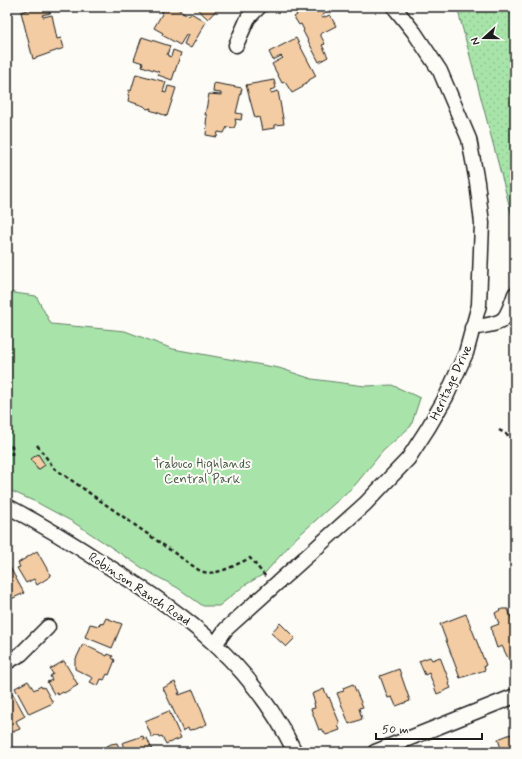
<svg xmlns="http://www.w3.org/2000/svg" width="522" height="759" font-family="Mynerve,sans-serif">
<defs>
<pattern id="grass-dots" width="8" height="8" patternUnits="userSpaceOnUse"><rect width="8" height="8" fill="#a8e4aa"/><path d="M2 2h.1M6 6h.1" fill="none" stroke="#90c392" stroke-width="1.8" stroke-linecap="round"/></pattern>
</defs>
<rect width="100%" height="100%" fill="#fdfcf7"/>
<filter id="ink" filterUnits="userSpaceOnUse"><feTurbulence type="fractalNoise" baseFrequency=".025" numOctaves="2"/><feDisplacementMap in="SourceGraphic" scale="8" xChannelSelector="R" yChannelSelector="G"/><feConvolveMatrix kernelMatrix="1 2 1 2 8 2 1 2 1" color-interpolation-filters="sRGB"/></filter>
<g filter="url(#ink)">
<polygon fill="url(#grass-dots)" stroke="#628063" points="457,7 515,7 515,227"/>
<polygon fill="#a8e4aa" stroke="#628063" points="7,292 36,296 51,324 125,331 173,349 279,368 312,379 365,386 392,385 420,398 411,426 383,451 355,485 296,538 264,574 245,585 219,606 203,606 178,588 147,571 73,522 38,503 7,489"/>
<g fill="#f3cca3" stroke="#1c1c1c">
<polygon points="49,7 50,13 42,15 43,17 52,15 57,39 61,38 64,48 33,59 21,12 37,7"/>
<polygon points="166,7 175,7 189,16 191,13 206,22 191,48 184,44 188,35 186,35 180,45 162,35 163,33 154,28 163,12 161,12"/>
<polygon points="195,7 219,7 208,19"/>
<polygon points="295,7 315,7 317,11 323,8 326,13 321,16 322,18 330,15 336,26 320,34 325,44 322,45 328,57 319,62 303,31 304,30 301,24 299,25 294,17 297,15 293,8"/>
<polygon points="142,37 170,46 167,55 171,57 173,50 181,53 172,80 158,75 159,72 142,66 143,63 134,60"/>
<polygon points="296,38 316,76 309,80 309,81 303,85 303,87 292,93 285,82 282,83 272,64 283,58 281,56 273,60 269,52"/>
<polygon points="136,74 166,82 163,92 166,93 168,86 176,88 167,116 150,110 151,108 147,109 144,106 128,101 129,96 128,95 129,90 131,91"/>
<polygon points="274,80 276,88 270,90 271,93 278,91 284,124 275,125 275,128 262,130 259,117 255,118 246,85"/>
<polygon points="214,83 242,88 236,113 242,114 241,120 235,119 236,123 234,128 227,127 224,133 218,132 217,137 206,135 207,124 206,124 207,115 205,115 209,94 221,95 221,93 213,92"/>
<polygon points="38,454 45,465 38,470 31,459"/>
<polygon points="37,551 51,576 37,585 34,579 26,583 17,568 20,567 18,563"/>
<polygon points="7,562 24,593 7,601"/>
<polygon points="502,609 508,609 514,625 511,626 515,636 515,658 509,660 502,646 497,648 492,633 491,627 499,624 495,613"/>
<polygon points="466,614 486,665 484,666 485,670 460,678 440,624"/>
<polygon points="106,618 122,624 112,648 85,637 90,624 99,626 100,623 103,624"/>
<polygon points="280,623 295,638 286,647 271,633"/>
<polygon points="83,644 107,656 108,654 113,656 112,658 115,660 109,675 107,674 104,680 101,679 98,686 90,682 93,678 75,669 75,661"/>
<polygon points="430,657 432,660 440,657 450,683 449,684 451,688 437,694 429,673 425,675 419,661"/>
<polygon points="64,661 78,685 64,693 63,692 58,695 57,693 54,694 47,682 52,680 50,676 53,674 50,669"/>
<polygon points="399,669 410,701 396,706 392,697 388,698 380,676"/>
<polygon points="28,681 34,690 41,686 42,688 44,687 53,703 29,714 15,688"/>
<polygon points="175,682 180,693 178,693 179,695 193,690 207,724 196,729 189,730 188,728 183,731 163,688"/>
<polygon points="353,684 363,707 359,708 362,719 349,724 337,693 344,691 343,688"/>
<polygon points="324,689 328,698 329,697 340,724 338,725 340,730 326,735 322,729 319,730 311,709 315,708 314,703 315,703 312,694"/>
<polygon points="13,694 25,716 16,721 20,729 7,734 7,695 9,697"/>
<polygon points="169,711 181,738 166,744 162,736 159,737 158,735 152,738 145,721"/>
<polygon points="511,734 515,741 515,752 502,752 498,739"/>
<polygon points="143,736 144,740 147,738 153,752 126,752 122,743"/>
<polygon points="117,743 121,752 96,752 111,744"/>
<polygon points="474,746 476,752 459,752 459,751"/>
</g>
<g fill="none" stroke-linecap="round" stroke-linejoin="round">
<g stroke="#1c1c1c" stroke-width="17">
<g id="minor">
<polyline points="236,45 248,18 259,7"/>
<path d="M472,328C504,322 504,326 515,294"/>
<path d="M7,506C41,524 74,544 106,565C187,615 252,664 295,752"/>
<polyline points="216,643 226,629 365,504 408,459 428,428 446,397 466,353 479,305 482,223 477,182 469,139 440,71 414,32 394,7"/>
<polyline points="7,662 21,654 48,627"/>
<polyline points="375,752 515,696"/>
</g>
</g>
<g stroke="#1c1c1c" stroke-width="2.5" stroke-dasharray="4 3" stroke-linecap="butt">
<polyline points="499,430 515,439"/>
<polyline points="12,445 12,455"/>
<path d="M37,445L54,468L200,571C216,577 235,565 250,558L266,577"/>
</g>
<use href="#minor" stroke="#fdfcf7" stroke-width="14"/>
</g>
</g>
<g text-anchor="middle" stroke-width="4" stroke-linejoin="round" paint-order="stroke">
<g font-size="13" fill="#1c1c1c" stroke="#fdfcf7">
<text transform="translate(450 382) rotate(-65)" y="5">Heritage Drive</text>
<text transform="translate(140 588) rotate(34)" y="5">Robinson Ranch Road</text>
</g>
<g font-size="13" fill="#465847" stroke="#fdfcf7">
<text x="202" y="468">Trabuco Highlands<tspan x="202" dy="15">Central Park</tspan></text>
</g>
</g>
<rect width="522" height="759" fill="none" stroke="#fdfcf7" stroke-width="24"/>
<rect x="12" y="12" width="498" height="735" fill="none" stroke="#1c1c1c" stroke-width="1.5" filter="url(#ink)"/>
<g transform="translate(484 38) rotate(249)" stroke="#fdfcf7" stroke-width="3" paint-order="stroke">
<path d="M0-3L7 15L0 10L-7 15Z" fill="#1c1c1c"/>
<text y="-6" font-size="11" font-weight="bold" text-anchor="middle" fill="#1c1c1c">N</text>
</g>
<path d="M376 733v6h106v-6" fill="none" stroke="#1c1c1c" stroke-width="2"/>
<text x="382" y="733" font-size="12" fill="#1c1c1c" stroke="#fdfcf7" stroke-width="3" paint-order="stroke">50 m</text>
</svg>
